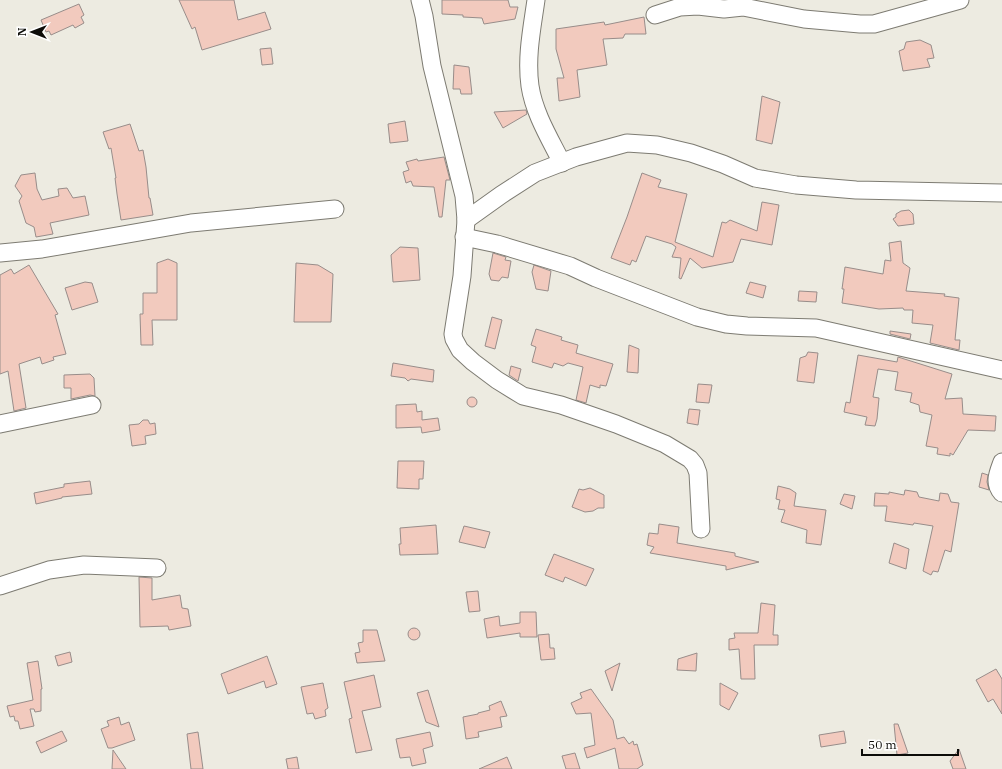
<svg xmlns="http://www.w3.org/2000/svg" width="1002" height="769" font-family="'IBM Plex Serif',serif">
<rect width="100%" height="100%" fill="#edebe1"/>
<g fill="#f2cabe" stroke="#988d8a">
<polygon points="179,0 234,0 238,20 265,12 271,29 202,50 195,27 192,29"/>
<polygon points="442,0 508,0 510,7 518,7 515,19 484,24 482,18 463,17 463,15 442,14"/>
<polygon points="79,4 84,15 81,17 84,23 75,28 73,25 51,35 49,31 46,32 41,20"/>
<polygon points="644,17 646,34 625,34 623,38 603,39 607,65 577,70 580,97 559,101 557,78 564,78 556,49 556,29 604,22 605,25"/>
<polygon points="920,40 931,45 934,58 927,59 930,67 903,71 899,51 904,49 906,42"/>
<polygon points="271,48 273,64 262,65 260,49"/>
<polygon points="454,65 469,67 472,94 461,94 460,89 453,89"/>
<polygon points="762,96 780,102 772,144 756,140"/>
<polygon points="526,110 527,114 503,128 494,112"/>
<polygon points="405,121 408,141 390,143 388,124"/>
<polygon points="130,124 139,151 143,150 146,167 149,198 150,198 153,215 121,220 117,194 115,178 116,178 111,148 109,149 103,132"/>
<polygon points="444,157 450,180 446,180 442,217 439,217 434,187 413,186 411,181 406,183 403,172 409,170 406,162 417,159 418,161"/>
<polygon points="35,173 37,189 42,200 59,196 58,189 67,188 73,198 85,196 89,215 50,223 53,234 36,237 34,227 26,223 19,201 22,196 15,186 21,175"/>
<polygon points="642,173 661,180 658,187 687,194 675,242 713,257 722,222 726,223 730,220 757,231 762,202 779,205 772,245 741,239 733,262 702,268 690,258 681,279 679,278 681,258 672,257 676,247 672,244 646,236 636,262 632,260 630,265 611,258 627,217"/>
<polygon points="909,210 913,214 914,224 898,226 893,219 896,217 896,214 901,211"/>
<polygon points="901,241 903,263 910,268 906,291 945,294 944,296 959,298 955,340 960,340 959,350 930,343 933,325 912,323 913,310 904,310 903,308 879,309 842,303 844,289 842,289 845,267 883,274 885,260 891,261 889,243"/>
<polygon points="400,247 418,248 420,280 393,282 391,255"/>
<polygon points="493,253 506,257 505,260 511,261 508,278 502,277 499,281 491,280 489,274"/>
<polygon points="168,259 177,263 177,320 152,320 153,345 141,345 140,314 143,314 143,293 157,293 157,263"/>
<polygon points="296,263 318,265 333,274 331,322 294,322"/>
<polygon points="29,265 58,314 55,315 66,354 53,357 54,360 42,364 40,357 19,364 26,408 14,411 8,371 0,374 0,275 11,269 14,274"/>
<polygon points="534,265 551,271 548,291 536,289 532,272"/>
<polygon points="85,282 92,283 98,302 72,310 65,288"/>
<polygon points="750,282 766,286 763,298 746,293"/>
<polygon points="799,291 817,292 816,302 798,301"/>
<polygon points="492,317 502,320 495,349 485,346"/>
<polygon points="536,329 562,337 561,340 578,345 576,353 613,364 606,386 600,385 600,388 590,385 586,403 576,400 583,367 568,363 563,366 554,363 552,368 532,362 536,347 531,345"/>
<polygon points="890,331 911,334 910,339 890,334"/>
<polygon points="629,345 639,349 638,373 627,372"/>
<polygon points="808,352 818,353 814,383 797,381 800,358 806,356"/>
<polygon points="858,355 897,362 898,357 952,374 945,399 962,398 963,414 996,416 995,431 968,430 953,455 950,453 950,456 937,454 938,448 926,446 932,415 920,412 919,405 910,402 912,393 895,390 898,372 878,369 873,397 879,398 877,419 875,426 865,425 867,417 844,412 846,402 850,403"/>
<polygon points="393,363 434,370 433,382 411,379 408,381 405,378 391,376"/>
<polygon points="511,366 521,369 518,381 509,375"/>
<polygon points="90,374 94,378 95,396 90,395 71,399 71,388 64,388 64,375"/>
<polygon points="698,384 712,385 709,403 696,402"/>
<circle cx="472" cy="402" r="5"/>
<polygon points="416,404 417,412 422,411 422,420 438,418 440,430 422,433 421,427 396,428 396,405"/>
<polygon points="689,409 700,410 698,425 687,423"/>
<polygon points="143,420 148,420 150,424 155,423 156,434 145,436 146,444 132,446 129,425 139,424"/>
<polygon points="398,461 424,461 423,479 419,479 419,489 397,488"/>
<polygon points="982,473 988,475 987,482 989,490 979,487"/>
<polygon points="90,481 92,494 62,497 62,498 36,504 34,493 64,487 64,484"/>
<polygon points="778,486 790,489 796,493 794,506 826,510 821,545 806,543 807,530 781,522 785,510 778,509 780,500 776,499"/>
<polygon points="590,488 604,495 604,508 598,508 593,511 585,512 572,507 579,489 583,490"/>
<polygon points="905,490 917,492 919,497 939,501 940,493 948,494 951,502 959,503 951,552 945,550 938,572 933,571 931,575 923,571 933,526 914,523 913,525 885,521 887,506 874,506 875,493 889,494 889,492 904,495"/>
<polygon points="844,494 855,496 852,509 840,504"/>
<polygon points="659,524 679,527 677,543 735,553 735,556 759,562 726,570 726,566 650,553 654,547 647,545 649,533 658,534"/>
<polygon points="436,525 438,554 400,555 399,544 401,544 400,528"/>
<polygon points="464,526 490,532 485,548 459,542"/>
<polygon points="894,543 909,549 906,569 889,563"/>
<polygon points="554,554 594,569 586,586 565,577 563,582 545,575"/>
<polygon points="139,577 152,578 152,600 180,595 182,608 188,609 191,626 169,630 168,626 140,627"/>
<polygon points="478,591 480,611 469,612 466,592"/>
<polygon points="761,603 775,605 773,635 778,635 778,645 754,645 755,679 741,679 739,649 729,650 729,639 735,638 734,633 758,633"/>
<polygon points="520,612 536,612 537,637 520,637 520,633 487,638 484,619 499,616 500,626 520,623"/>
<circle cx="414" cy="634" r="6"/>
<polygon points="363,630 377,630 385,661 357,663 355,653 360,652 358,643 363,642"/>
<polygon points="549,634 550,648 554,648 555,659 541,660 538,635"/>
<polygon points="70,652 72,662 58,666 55,656"/>
<polygon points="697,653 696,671 677,670 678,659"/>
<polygon points="267,656 277,684 266,688 264,681 228,694 221,674"/>
<polygon points="38,661 42,689 41,689 41,711 35,712 34,709 30,709 34,726 20,729 18,721 15,721 14,716 10,717 7,706 33,700 27,663"/>
<polygon points="620,663 612,691 605,671"/>
<polygon points="996,669 1002,679 1002,714 993,699 988,702 976,680"/>
<polygon points="374,675 381,707 362,711 372,750 356,753 349,719 352,718 344,682"/>
<polygon points="323,683 328,708 325,710 326,716 315,719 313,713 307,714 301,687"/>
<polygon points="720,683 738,693 729,710 720,705"/>
<polygon points="591,689 613,720 617,739 624,737 629,744 633,741 634,745 637,744 643,765 637,769 619,769 615,748 587,758 584,748 595,745 591,713 576,714 571,703 582,698 580,693"/>
<polygon points="428,690 439,727 426,722 417,693"/>
<polygon points="501,701 507,716 500,717 502,727 478,732 479,737 466,739 463,717 478,714 478,713 490,710 489,706"/>
<polygon points="119,717 121,725 129,722 135,740 112,748 108,748 101,729 109,726 107,721"/>
<polygon points="894,724 898,724 908,753 897,755"/>
<polygon points="62,731 67,741 41,753 36,742"/>
<polygon points="844,731 846,743 821,747 819,735"/>
<polygon points="198,732 203,769 191,769 187,734"/>
<polygon points="430,732 433,746 423,749 426,763 412,766 410,757 400,758 396,739"/>
<polygon points="959,749 966,769 953,769 950,761"/>
<polygon points="113,750 126,769 112,769"/>
<polygon points="575,753 580,769 566,769 562,756"/>
<polygon points="297,757 299,769 288,769 286,759"/>
<polygon points="507,757 512,769 479,769"/>
</g>
<g fill="none" stroke-linecap="round" stroke-linejoin="round">
<g stroke="#7d7b72" stroke-width="19">
<g id="minor">
<polyline points="420,0 424,16 432,66 464,196 466,220 462,276 453,334 454,339 460,350 473,362 497,380 523,396 561,405 616,424 665,444 690,459 695,465 698,473 701,529"/>
<path d="M536,0C532,28 526,57 530,86C534,113 550,139 562,163"/>
<polyline points="655,15 680,7 698,6 724,9 743,7 804,19 860,24 874,24 960,0"/>
<polyline points="466,220 501,195 535,173 576,157 627,143 657,145 691,153 723,164 755,178 796,185 856,190 1002,193"/>
<polyline points="464,237 497,244 570,266 596,278 697,317 726,324 747,326 816,328 1002,370"/>
<polyline points="0,253 42,249 191,223 335,209"/>
<polyline points="0,424 92,405"/>
<path d="M1002,462C998,473 993,483 1002,493"/>
<polyline points="0,586 49,570 84,565 157,568"/>
</g>
</g>
<use href="#minor" stroke="#fff" stroke-width="17"/>
</g>
<g transform="translate(32 32) rotate(270)" stroke="#ffffff" stroke-width="3" paint-order="stroke">
<path d="M0-3L7 15L0 10L-7 15Z" fill="#0c0c08"/>
<text y="-6" font-size="11" font-weight="bold" text-anchor="middle" fill="#0c0c08">N</text>
</g>
<path d="M862 749v6h96v-6" fill="none" stroke="#0c0c08" stroke-width="2"/>
<text x="868" y="749" font-size="12" fill="#0c0c08" stroke="#ffffff" stroke-width="3" paint-order="stroke">50 m</text>
</svg>
